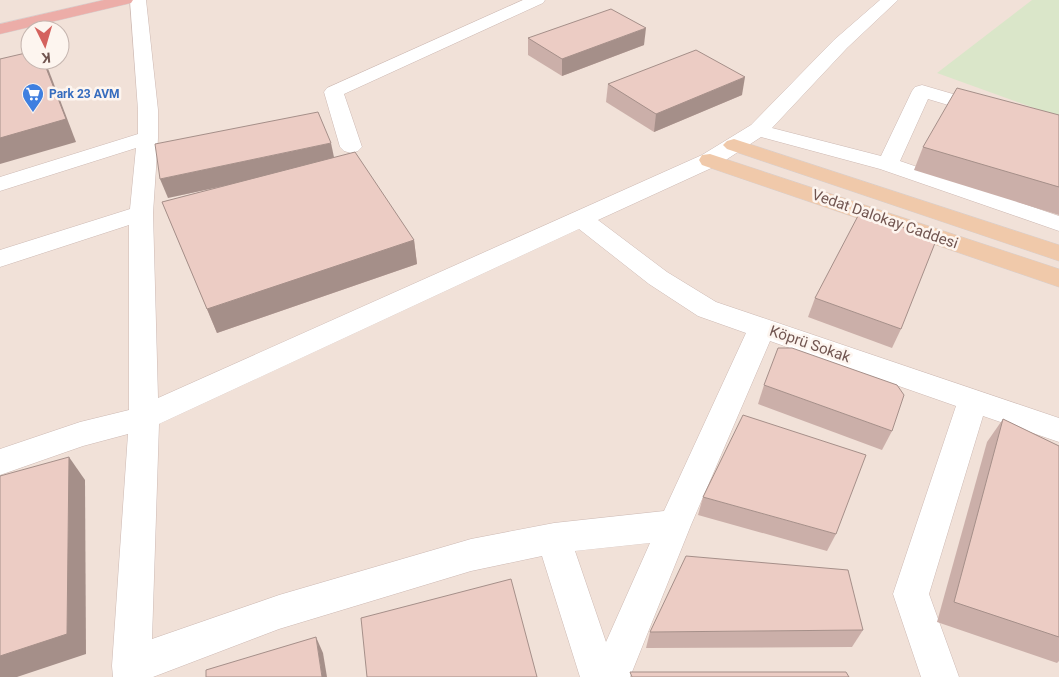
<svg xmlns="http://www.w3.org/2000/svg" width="1059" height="677" font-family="Roboto,sans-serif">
<rect width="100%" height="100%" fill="#faf0e9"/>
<path fill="#f1e1d8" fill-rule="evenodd" d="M0,0H1059V677H0ZM30,30H60V60H30Z"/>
<polygon fill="#dae6c9" points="1032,0 1059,0 1059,117 937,73"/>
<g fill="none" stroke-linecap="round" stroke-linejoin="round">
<g stroke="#cdb9b3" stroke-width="1">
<g id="minor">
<path d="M130,0H146L158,110V138L153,213L158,398L702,155L751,125L834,40L880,0H898L847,48L772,128L881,156L912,91L915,87L922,85L1059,125V138L928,99L900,161L1059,216V231L880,169L761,137L718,165L598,220L667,272L716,302L1059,418V442L983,416L929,594L959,677H921L893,594L956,406L770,341L691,525L630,677H580L542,556L471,571L279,629L153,677H113L112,666L128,434L83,446L0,475V449L80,422L129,410V225L0,267V250L130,209L136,148L0,191V177L138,134V110ZM579,229L649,284L698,316L746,333L664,511L554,523L471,539L279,595L152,639L159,424ZM650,543L606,642L575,551Z"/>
<polygon points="523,0 545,0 543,3 344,94 362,147 358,151 351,153 344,151 340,147 324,92 327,88"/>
</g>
</g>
<g stroke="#d7cfce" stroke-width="1">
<g id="major">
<polygon points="734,139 1059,245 1059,261 727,149 723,145 727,141"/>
<polygon points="710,154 1059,269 1059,287 702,165 699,160 702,155"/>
</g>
</g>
<g stroke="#d7cfce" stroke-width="1">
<polygon id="highway" points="104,0 133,0 131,3 0,34 0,24"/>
</g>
<use href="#minor" fill="#fff" fill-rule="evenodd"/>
<use href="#major" fill="#f0c9aa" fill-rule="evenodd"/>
<use href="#highway" fill="#ecada8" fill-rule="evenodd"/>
</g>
<g fill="#cbafa9">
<polygon points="528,38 644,45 562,76 528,55"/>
<polygon points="608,84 742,95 654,132 606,102"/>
<polygon points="1059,115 1059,215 914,170 923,147"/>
<polygon points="334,157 414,240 417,264 217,333 162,202 235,183 168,198"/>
<polygon points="815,298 901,329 892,348 808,317"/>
<polygon points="764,385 892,431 882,450 758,404"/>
<polygon points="1003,419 1059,446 1059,661 1057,663 937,622 987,442"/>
<polygon points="703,497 836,534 827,551 698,515"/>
<polygon points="863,630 852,647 646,648 650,632"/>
</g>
<g fill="#a58f89">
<polygon points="646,28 644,45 562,76 562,59"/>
<polygon points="43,60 44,60 49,71 76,142 0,164 0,138"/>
<polygon points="745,77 742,95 654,132 656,114"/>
<polygon points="331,143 335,162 168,198 160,179"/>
<polygon points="414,240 417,264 217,333 207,309"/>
<polygon points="69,457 85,480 86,654 17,677 0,677 0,656"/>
<polygon points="316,637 323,653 327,677 322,677"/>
</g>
<g fill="#ecccc4" stroke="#a58f89">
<polygon points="611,9 646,28 562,59 528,38"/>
<polygon points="696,50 745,77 656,114 608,84"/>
<polygon points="30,52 30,60 43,60 66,119 0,138 0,59"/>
<polygon points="957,88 1059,115 1059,187 923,147"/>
<polygon points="318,112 331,143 160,179 155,144"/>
<polygon points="355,152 414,240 207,309 162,202"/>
<polygon points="859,214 937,238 901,329 815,298"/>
<polygon points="778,348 792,348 897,385 904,395 892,431 764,385"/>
<polygon points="743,415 866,455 836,534 703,497"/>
<polygon points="1003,419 1059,446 1059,637 954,602"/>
<polygon points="69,457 67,634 0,656 0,476"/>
<polygon points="686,556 848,570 863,630 650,632"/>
<polygon points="511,579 537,677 367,677 361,618"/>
<polygon points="316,637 322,677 206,677 206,670"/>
<polygon points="630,672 846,672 849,677 632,677"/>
</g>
<defs>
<g id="supermarket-pin" transform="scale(1.125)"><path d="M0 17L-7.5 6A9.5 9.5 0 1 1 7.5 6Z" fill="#3f7fe0" stroke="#fdf5ef"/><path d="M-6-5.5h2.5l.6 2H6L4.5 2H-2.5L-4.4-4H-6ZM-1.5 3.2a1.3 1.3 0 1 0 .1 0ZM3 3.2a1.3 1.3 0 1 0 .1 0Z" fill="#fff"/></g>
</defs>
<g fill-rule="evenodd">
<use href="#supermarket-pin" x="33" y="94"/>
</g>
<g text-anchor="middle" stroke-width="5" stroke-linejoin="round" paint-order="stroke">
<g font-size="12" font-weight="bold" fill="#366cbe" stroke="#fdf5ef" text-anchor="start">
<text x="49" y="98">Park 23 AVM</text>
</g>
<g font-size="15" fill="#715550" stroke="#fdf5ef">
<text transform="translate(885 219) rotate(19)" y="5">Vedat Dalokay Caddesi</text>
<text transform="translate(810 344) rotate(19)" y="5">Köprü Sokak</text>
</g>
</g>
<g transform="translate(45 45) rotate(175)"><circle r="24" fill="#fdf5ef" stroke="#c5b5af"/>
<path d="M0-4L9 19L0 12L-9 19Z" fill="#d4625e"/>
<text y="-8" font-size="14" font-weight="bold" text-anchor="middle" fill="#715550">K</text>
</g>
</svg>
